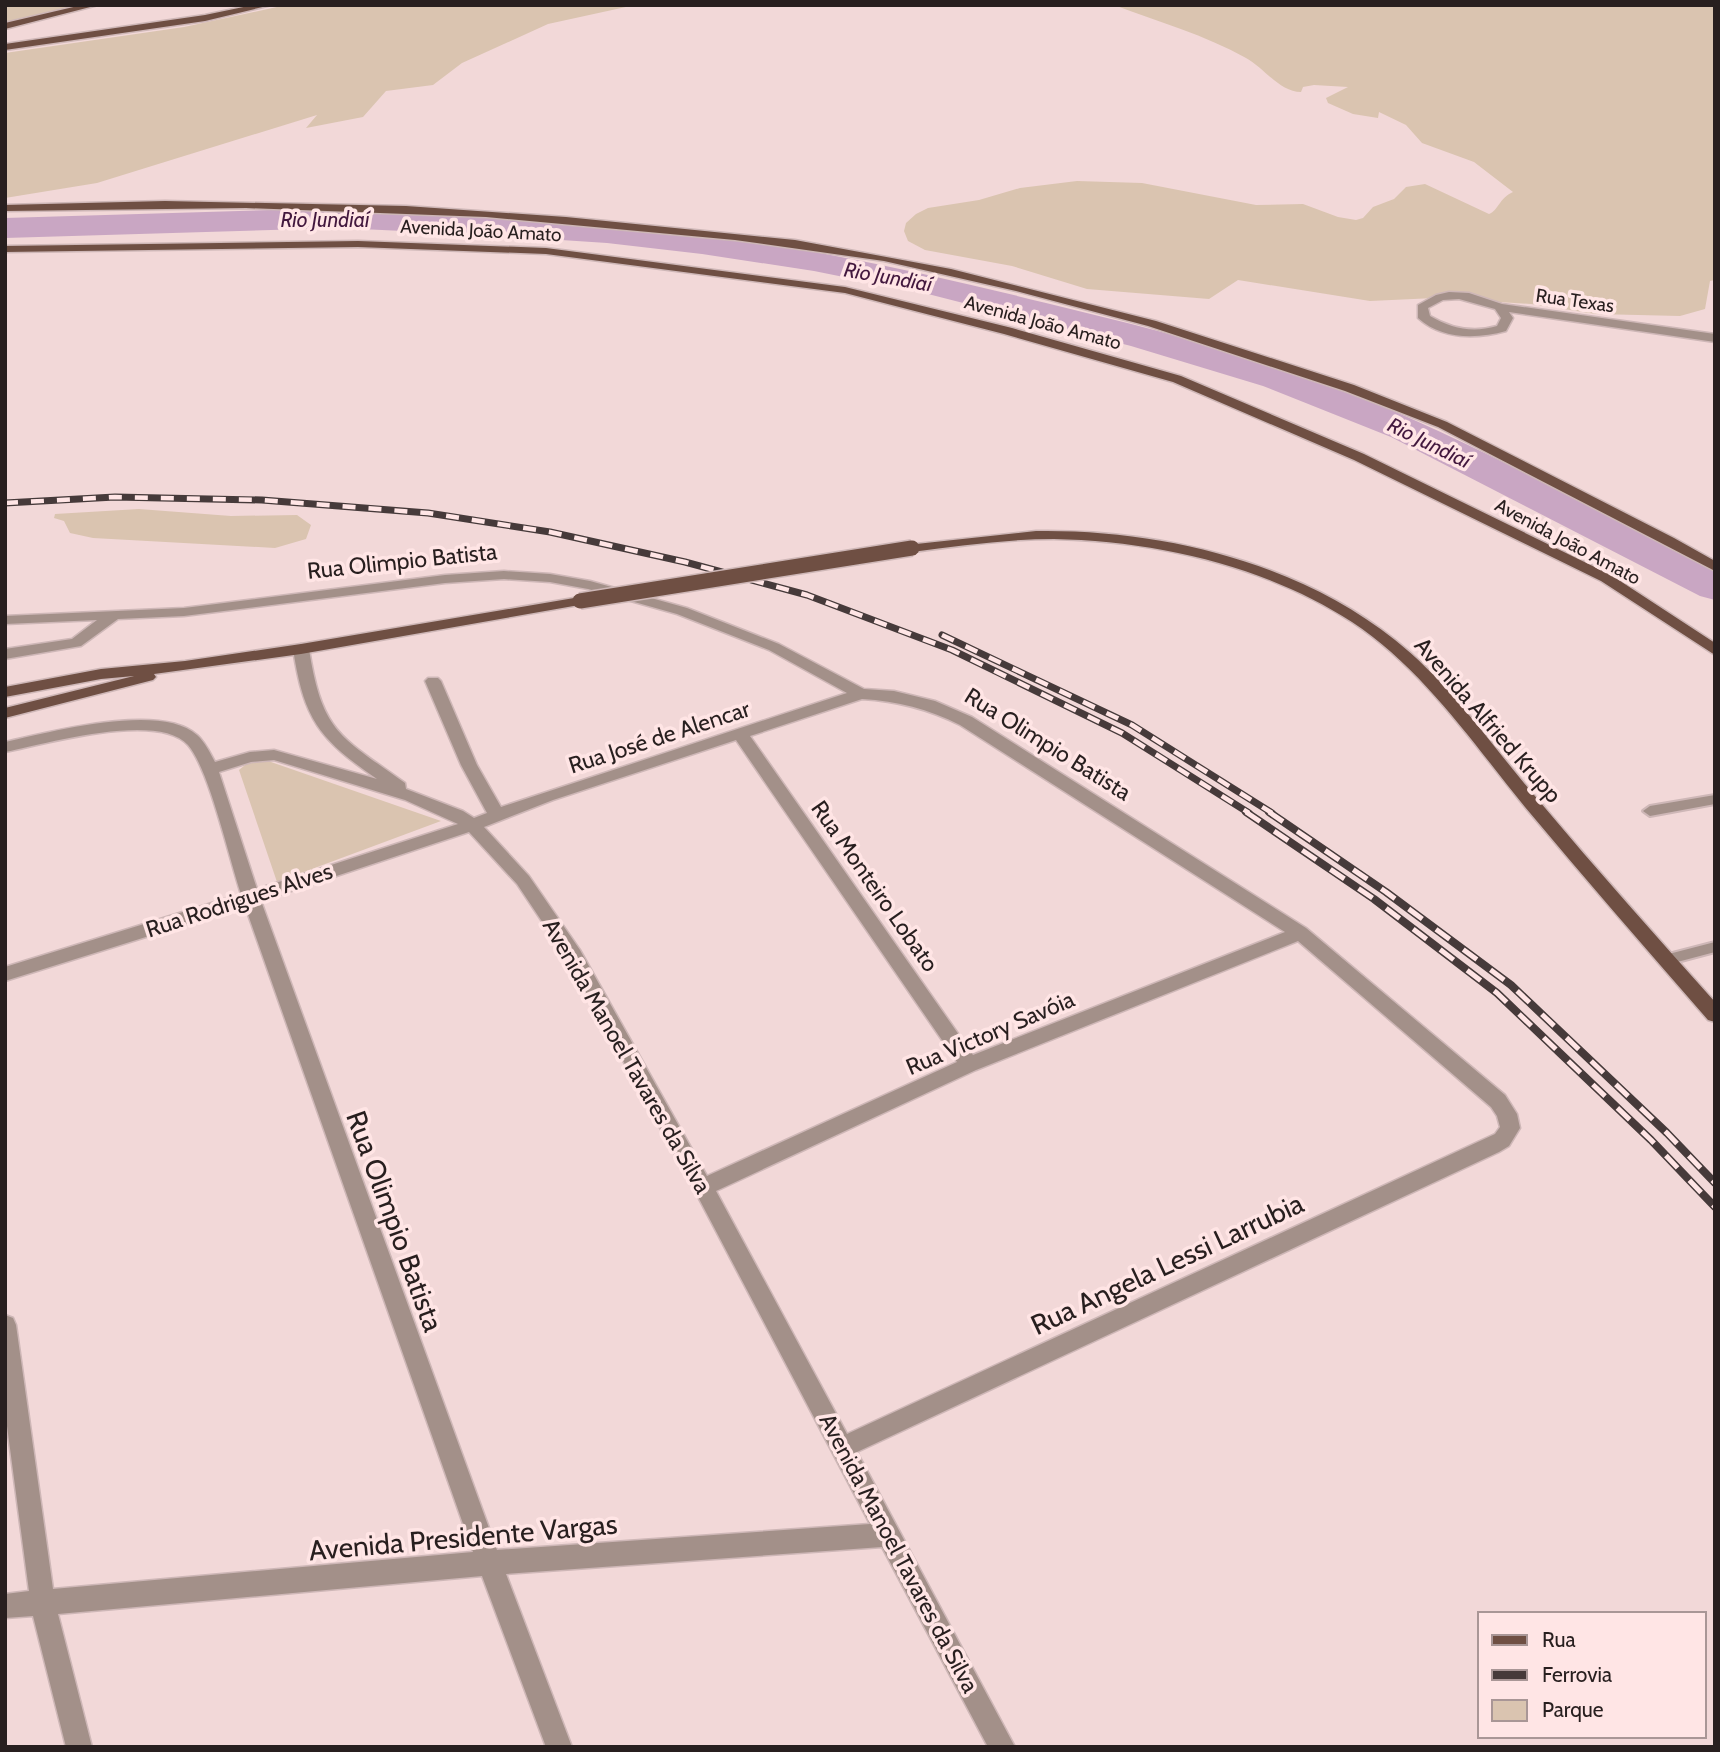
<svg xmlns="http://www.w3.org/2000/svg" width="1720" height="1752" font-family="Cabin,sans-serif">
<rect width="100%" height="100%" fill="#f2d8d8"/>
<g fill="#dac4b0">
<polygon points="5,5 82,5 5,22"/>
<polygon points="286,5 635,5 548,24 462,63 433,85 386,91 363,117 306,128 317,115 97,183 5,198 5,53 184,27"/>
<path d="M1114,5H1715V280L1710,281L1705,309L1680,316L1596,314L1531,304L1499,302L1462,294L1435,298L1370,301L1238,280L1209,299L1087,289L1012,266L925,250L908,241L904,231L906,223L916,214L928,208L979,200L1020,188L1077,181L1142,183L1256,205L1303,204L1338,217L1356,220L1363,218L1373,207L1394,199L1406,187L1425,184L1489,214C1499,210 1499,198 1513,192L1474,162L1422,143L1406,125L1379,112L1378,118L1353,114L1328,103L1326,98L1348,87L1314,85L1303,87L1301,92C1280,92 1264,68 1246,58C1205,35 1159,22 1114,5Z"/>
<polygon points="139,509 231,516 297,515 311,525 306,539 275,548 93,538 70,533 64,521 54,518 55,514"/>
<polygon points="267,760 271,762 441,821 277,882 239,770 250,761"/>
</g>
<g fill="none" stroke-linecap="round" stroke-linejoin="round">
<path fill="#c9a6c3" fill-rule="evenodd" d="M339,208C428,212 517,215 606,223C755,236 901,267 1046,303C1128,323 1211,343 1290,370C1438,422 1575,500 1715,570V600L1700,596L1391,437L1263,386L1131,346L928,294L814,271L702,254L607,243L468,234L339,228L5,238V218Z"/>
<g stroke="#ceb7b7" stroke-width="4">
<g id="lane">
<polygon points="1715,795 1715,804 1650,816 1643,811 1650,806"/>
<polygon points="1715,942 1715,952 1666,965 1661,964 1659,960 1661,956"/>
</g>
</g>
<g stroke="#ceb7b7" stroke-width="3">
<g id="street">
<path d="M1449,292L1469,293L1502,304L1715,334V342L1509,312L1513,318L1506,331C1477,339 1442,340 1418,318V305L1436,295ZM1459,299L1495,309L1501,318L1497,326C1473,333 1452,329 1430,316L1428,308L1443,300Z"/>
<path d="M504,571L550,574L590,581L687,608L779,644L864,689L894,691L935,701L972,717L1306,928L1505,1095L1517,1114L1520,1128L1509,1146L1499,1152L857,1452L1015,1747H988L882,1547L506,1574L572,1747H546L482,1576L58,1614L92,1747H66L33,1616L5,1618V1594L29,1591L5,1411V1315L13,1318L16,1325L53,1589L473,1552L245,906L5,981V967L241,894C229,858 209,769 188,745C158,711 45,744 5,752V742C50,732 161,702 197,735C205,742 210,753 215,762L250,752L274,750L377,779C319,739 304,720 293,649L301,644L309,649C322,733 340,736 405,783L406,789L463,811L474,818L487,813L461,765L425,681L428,678H438L441,681L477,765L501,807L847,693L769,650L677,614L588,589L550,582L504,579L445,583L184,616L118,619L81,646L5,659V649L72,639L97,620L5,624V616L184,608L445,575ZM862,699C898,701 928,709 960,725L1285,932L973,1055L750,736ZM736,740L957,1062L707,1176L580,950L529,876L484,827L553,800ZM274,760L405,800L458,824L257,889L219,772L251,762ZM469,832L517,884L567,959L696,1193L870,1524L497,1550L261,901ZM1298,941L1491,1107L1497,1116L1500,1127L1495,1134L847,1434L716,1191L976,1070Z"/>
</g>
</g>
<g stroke="#ceb7b7" stroke-width="3">
<g id="primary">
<polygon points="82,5 98,5 5,29 5,23"/>
<polygon points="253,5 271,5 205,21 5,50 5,44 205,15"/>
<polygon points="165,201 406,206 566,217 795,240 951,269 1156,321 1354,385 1447,422 1674,538 1715,561 1715,571 1438,427 1345,391 1148,326 1016,291 884,261 735,240 486,217 246,208 5,211 5,205"/>
<polygon points="358,241 546,248 845,287 1012,328 1181,376 1364,454 1611,575 1715,643 1715,655 1601,581 1354,460 1173,382 1004,334 845,293 546,254 358,247 5,252 5,246"/>
<path d="M1036,531C1160,529 1298,562 1395,640C1452,685 1493,748 1540,802C1597,870 1656,936 1715,1002V1022L1708,1020C1647,950 1585,879 1525,807C1472,742 1423,669 1352,622C1266,566 1156,541 1054,539C1007,539 959,546 912,552L905,548L907,545Z"/>
<polygon points="580,597 587,601 585,604 301,654 154,674 156,677 153,680 5,718 5,708 134,676 101,679 5,697 5,687 101,669 185,661 301,644"/>
</g>
</g>
<use href="#lane" fill="#a39089" fill-rule="evenodd"/>
<use href="#street" fill="#a39089" fill-rule="evenodd"/>
<use href="#primary" fill="#6f4f43" fill-rule="evenodd"/>
<g stroke="#463a3a" stroke-width="7">
<g id="rail-far1">
<polyline points="5,503 115,497 262,500 428,513 550,532 685,562 807,595 952,650 1122,733 1249,813"/>
<polyline points="942,635 1132,725 1272,813"/>
</g>
</g>
<g stroke="#463a3a" stroke-width="8">
<g id="rail">
<polyline points="1246,812 1374,899 1497,993 1651,1140 1715,1207"/>
<polyline points="1269,812 1386,892 1511,985 1667,1133 1715,1183"/>
</g>
</g>
<use href="#rail-far1" stroke="#ffe5e5" stroke-width="4.5" stroke-dasharray="13" stroke-linecap="butt"/>
<use href="#rail" stroke="#ffe5e5" stroke-width="5" stroke-dasharray="17" stroke-linecap="butt"/>
<g stroke="#ceb7b7" stroke-width="18" stroke-linecap="butt">
<polyline id="primary-bridge" points="580,601 912,548"/>
</g>
<use href="#primary-bridge" stroke="#6f4f43" stroke-width="15"/>
</g>
<g text-anchor="middle" stroke-width="7" stroke-linejoin="round" paint-order="stroke">
<g font-size="19" fill="#281f1f" stroke="#ffe5e5">
<text transform="translate(481 230) rotate(3)" y="7">Avenida João Amato</text>
<text transform="translate(1575 300) rotate(8)" y="7">Rua Texas</text>
<text transform="translate(1043 322) rotate(15)" y="7">Avenida João Amato</text>
<text transform="translate(1568 541) rotate(28)" y="7">Avenida João Amato</text>
</g>
<g font-size="21" font-style="italic" fill="#43183e" stroke="#ffe5e5">
<text x="325" y="227">Rio Jundiaí</text>
<text transform="translate(888 277) rotate(10)" y="7">Rio Jundiaí</text>
<text transform="translate(1429 443) rotate(26)" y="7">Rio Jundiaí</text>
</g>
<g font-size="23" fill="#281f1f" stroke="#ffe5e5">
<text transform="translate(402 561) rotate(-6)" y="8">Rua Olimpio Batista</text>
<text transform="translate(1488 720) rotate(49)" y="8">Avenida Alfried Krupp</text>
<text transform="translate(659 737) rotate(-18)" y="8">Rua José de Alencar</text>
<text transform="translate(1048 744) rotate(32)" y="8">Rua Olimpio Batista</text>
<text transform="translate(875 886) rotate(55)" y="8">Rua Monteiro Lobato</text>
<text transform="translate(239 900) rotate(-18)" y="8">Rua Rodrigues Alves</text>
<text transform="translate(990 1033) rotate(-23)" y="8">Rua Victory Savóia</text>
<text transform="translate(627 1056) rotate(60)" y="8">Avenida Manoel Tavares da Silva</text>
<text transform="translate(899 1553) rotate(62)" y="8">Avenida Manoel Tavares da Silva</text>
</g>
<g font-size="28" fill="#281f1f" stroke="#ffe5e5">
<text transform="translate(395 1221) rotate(70)" y="10">Rua Olimpio Batista</text>
<text transform="translate(1167 1264) rotate(-25)" y="10">Rua Angela Lessi Larrubia</text>
<text transform="translate(463 1537) rotate(-5)" y="10">Avenida Presidente Vargas</text>
</g>
</g>
<rect width="1720" height="1752" fill="none" stroke="#281f1f" stroke-width="14"/>
<rect x="1478" y="1612" width="228" height="126" fill="#ffe5e5" stroke="#a99696" stroke-width="2"/>
<rect x="1492" y="1635" width="35" height="10" fill="#6f4f43" stroke="#a99696" stroke-width="2"/>
<text x="1542" y="1647" font-size="21" fill="#281f1f">Rua</text>
<rect x="1492" y="1670" width="35" height="10" fill="#463a3a" stroke="#a99696" stroke-width="2"/>
<text x="1542" y="1682" font-size="21" fill="#281f1f">Ferrovia</text>
<rect x="1492" y="1700" width="35" height="21" fill="#dac4b0" stroke="#a99696" stroke-width="2"/>
<text x="1542" y="1717" font-size="21" fill="#281f1f">Parque</text>
</svg>
